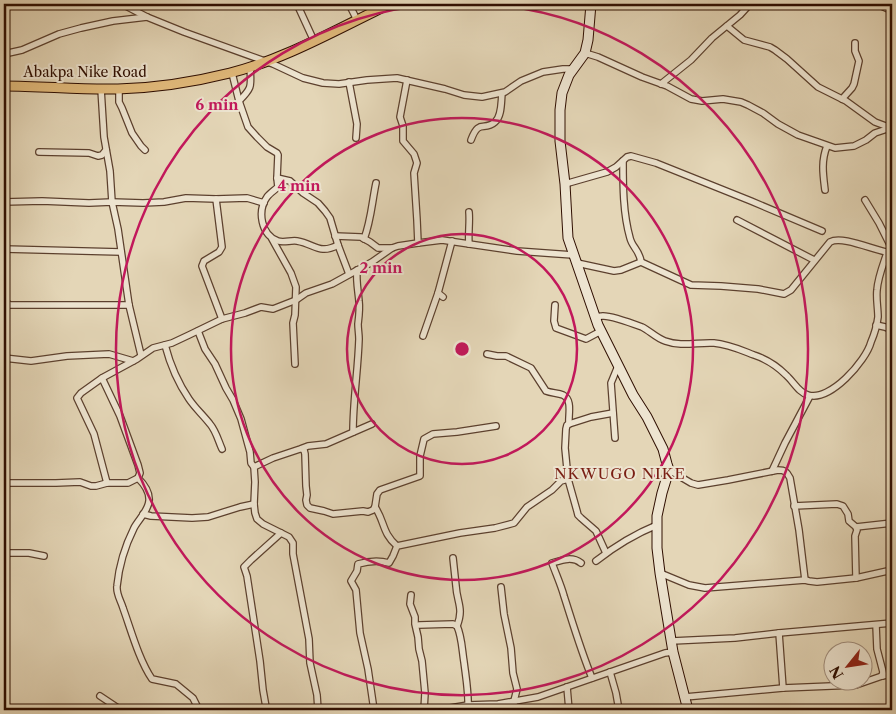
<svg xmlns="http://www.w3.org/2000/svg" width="896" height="714" font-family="'Libre Caslon Text',serif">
<rect width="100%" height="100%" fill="#e4d6b7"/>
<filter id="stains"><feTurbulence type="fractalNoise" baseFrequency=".004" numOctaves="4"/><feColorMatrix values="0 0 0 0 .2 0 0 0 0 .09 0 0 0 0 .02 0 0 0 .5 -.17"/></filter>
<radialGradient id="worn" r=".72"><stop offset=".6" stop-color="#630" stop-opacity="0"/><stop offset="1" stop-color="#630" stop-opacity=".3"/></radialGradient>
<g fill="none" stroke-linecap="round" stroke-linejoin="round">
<g stroke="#5c402e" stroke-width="8">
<g id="street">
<polyline points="122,4 147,17 184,32 273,64 303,78 323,83 339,84 367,80 397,78 445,89 464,95 482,97 505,92 521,81 543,72 563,69 573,69"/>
<polyline points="246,4 250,5 253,4"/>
<polyline points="297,4 314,41"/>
<polyline points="349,4 357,20"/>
<polyline points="877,4 892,11"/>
<polyline points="727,26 744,40 770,47 775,50 787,59 818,87 846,101 875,122 891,128"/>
<polyline points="585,53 598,57 642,77 667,86 691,99 702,101 723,99 741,102 748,105 763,113 778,124 798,135 835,148 854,146 866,140 875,133 890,128 892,124"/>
<polyline points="4,54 22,50 59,34 81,28 113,21 147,17"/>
<path d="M232,73L239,101L248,127L257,137L267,147L277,153L278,155L277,178L278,187C275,190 270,193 267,197C257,211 261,235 278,241C284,243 291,240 297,241C315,244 319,255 338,245"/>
<polyline points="407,80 400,117 403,126 403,141 414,154 417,163 414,173 417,220 418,243"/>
<polyline points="349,82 357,124 356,138"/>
<polyline points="661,84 691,60 712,38 740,15 750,4"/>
<polyline points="101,89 104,137 110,171 112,202 118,229 129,305 141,355"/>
<polyline points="119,89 119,102 122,108 132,133 141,146 145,150"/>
<polyline points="842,99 852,88 854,84 859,61 855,51 855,43"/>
<path d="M239,101C253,87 251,86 250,67"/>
<path d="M471,140C479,118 484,132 495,122C502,116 501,102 502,94"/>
<polyline points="39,152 89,153 98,156 102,155 106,150"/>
<path d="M623,161C623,186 623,213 630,238C632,247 640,251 641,262"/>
<polyline points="277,178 290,181 303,193 318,203 325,211 330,218 338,245 349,274"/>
<polyline points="565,184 607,172 616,167 627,157 631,156 656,163 751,201 822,231"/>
<path d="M825,190C823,174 821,161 827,146"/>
<polyline points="216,199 222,247 219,252 204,261 202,266 222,319"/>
<polyline points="865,200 879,223 892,249"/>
<polyline points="4,202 42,201 89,203 112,202 143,203 164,202 186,198 216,199 247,198 264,203"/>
<polyline points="737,220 814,260"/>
<polyline points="335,236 361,237 370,242 378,248 392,248"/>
<polyline points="272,239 291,273 296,287 295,315 293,323 295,364"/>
<path d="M364,239C371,221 372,202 376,183"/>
<path d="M469,244C468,233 470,223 469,212"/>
<polyline points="4,249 121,252"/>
<path d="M577,263L614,271L621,270L641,262L691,285L721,286L758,289L784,294L791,290L830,242C843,235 877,252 892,253"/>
<polyline points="443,297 438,293 452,241"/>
<polyline points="4,301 10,305 129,305"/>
<polyline points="555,305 554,321 556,328 586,339 601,331"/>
<path d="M595,318C597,317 600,316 602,316C610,315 634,324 642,327C650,331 656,338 665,341C681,347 698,342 714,343C728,344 741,350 754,355C766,359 777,366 786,375C793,381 799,393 808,395C830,402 866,361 871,342C874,335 877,325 878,317C878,308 876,299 877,290C878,277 883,265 887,253"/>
<polyline points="876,325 885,327 892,330"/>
<polyline points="198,331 205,349 215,364 226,388 233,400 241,419 250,452 251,463 254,467 255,482 254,504 255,513 257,519 263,524 289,537 293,543 293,554 309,639 310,663 317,695 318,710"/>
<polyline points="423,336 438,293"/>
<path d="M165,345C170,364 178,383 189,399C195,408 203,415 210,424C216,431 218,440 222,449"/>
<path d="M487,354L497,356H506L531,368L546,391C551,393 558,393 563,395C573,400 568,415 569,424"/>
<polyline points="4,358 31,361 67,356 109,354 133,361"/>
<path d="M102,378L120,416L138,465L140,473L138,478C144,484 150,492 149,501C148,511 139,519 134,528C125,546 119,566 117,586C116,594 121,601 123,608C131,630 139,660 152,679L176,684L193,698L199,710"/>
<path d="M353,432C353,401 358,370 359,339C359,334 358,329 358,324C359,316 360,309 359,301C358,290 356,281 357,270"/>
<polyline points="615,438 611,383 618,366"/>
<polyline points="302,449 304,450 305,454 306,486 307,495 306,500 307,505 310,508 324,511 333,514 363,511 368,512 373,510 375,507 377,494 380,490 420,476 420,456 424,439 433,434 457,432 496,426"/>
<polyline points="254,467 273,458 300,449 308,446 326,444 372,424"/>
<path d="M669,470L691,483L698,485L728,480L778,470C785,470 787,472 790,478L799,530L805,580"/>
<polyline points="772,471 785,443 810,396"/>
<polyline points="4,483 56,483 80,482 91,486 96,486 107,483 128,483 138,478"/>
<polyline points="107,483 94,434 77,398 81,393 102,378 137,359 153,348 172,343 189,335 222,319 245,313 261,307 273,309 296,300 306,293 332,284 372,262 392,248 398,246 418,243 442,240 517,251 573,255"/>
<polyline points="794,506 837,504 843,506 848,514 849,521 856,527 857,530 855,536 856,578"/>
<path d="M375,507C385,522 382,533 397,546"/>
<polyline points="143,514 151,516 192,518 208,517 240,507 254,504"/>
<polyline points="856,527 892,523"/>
<polyline points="4,553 29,553 44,556"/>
<polyline points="606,553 596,531 581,518 578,515 577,511 568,479 565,448 566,429 567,425 569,424 591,417 613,413"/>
<path d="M453,558C454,568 455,577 456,586C457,603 464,608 457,626"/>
<path d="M596,561C614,547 635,534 657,525"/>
<path d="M581,563C572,556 562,560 552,563C556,574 561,585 564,596C573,624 581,651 592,678"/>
<polyline points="891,570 892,615"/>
<polyline points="660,573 689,585 705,588 805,580 809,581 817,582 856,578 892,570"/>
<polyline points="501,587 504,614 511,648 513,673 517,689 514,701 514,710"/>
<polyline points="411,595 410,604 415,617 415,624 418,637 419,649 422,661 425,693 424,710"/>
<path d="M419,625L453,624L457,626C462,637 462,650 464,662C466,678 469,694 468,710"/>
<polyline points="876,625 877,649 883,672 882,676"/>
<polyline points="779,633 783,688"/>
<polyline points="672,641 735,638 779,633 892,623"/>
<polyline points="610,672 616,693 619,710"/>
<polyline points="567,687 569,710"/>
<polyline points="100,696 121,710"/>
<polyline points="685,697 783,688 856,685 882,676 892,674"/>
<polyline points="268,710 266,707 263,690 260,661 247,576 244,567 251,560 281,533"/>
<path d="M374,710L368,669L360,633L356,590L351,581L357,571L358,564C369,561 378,560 389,563L393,556L397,546L460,533L495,528L514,523L527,507L552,490L561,481L568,479"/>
<polyline points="438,710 468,705 498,704 538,697 665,653 673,652"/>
</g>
</g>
<g stroke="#2f0e01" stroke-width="11">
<polyline id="secondary" points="591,4 588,40 585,53 569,75 562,93 560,110 560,141 565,184 568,238 598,325 633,395 647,417 663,449 667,464 669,470 662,493 657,516 657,548 660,573 673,652 688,710"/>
</g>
<g stroke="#2f0e01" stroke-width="11">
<path id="primary" d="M4,86C42,86 80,90 118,89C155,88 194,82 230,73C286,59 339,28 390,4"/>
</g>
<use href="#street" stroke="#ede4d0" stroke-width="5.5"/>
<use href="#secondary" stroke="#ede4d0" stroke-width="9"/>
<use href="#primary" stroke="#e2bb7c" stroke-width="9"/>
</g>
<g fill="none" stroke="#c2185b" stroke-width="2.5">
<circle cx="462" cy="349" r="115"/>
<circle cx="462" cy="349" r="231"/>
<path d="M486 4A346 346 0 1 1 438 4"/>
</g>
<g text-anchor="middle" stroke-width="4" stroke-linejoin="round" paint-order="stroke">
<g font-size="14" fill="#2f0e01" stroke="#ede4d0">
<text x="85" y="77">Abakpa Nike Road</text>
</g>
<g font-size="15" letter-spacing="1" fill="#7a1f14" stroke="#ede4d0">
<text x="620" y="479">NKWUGO NIKE</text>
</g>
</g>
<circle cx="462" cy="349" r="8" fill="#c2185b" stroke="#ede4d0" stroke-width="2.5"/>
<g font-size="15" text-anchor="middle" font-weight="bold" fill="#c2185b" stroke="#ede4d0" stroke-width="4" stroke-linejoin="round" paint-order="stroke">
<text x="217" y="110">6 min</text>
<text x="299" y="191">4 min</text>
<text x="381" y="273">2 min</text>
</g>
<rect width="896" height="714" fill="none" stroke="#e4d6b7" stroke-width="20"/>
<rect x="5" y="5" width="886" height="704" fill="none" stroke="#2f0e01" stroke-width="2.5"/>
<rect x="10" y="10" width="876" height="694" fill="none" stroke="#2f0e01"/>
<g transform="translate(848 666) rotate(240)"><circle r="24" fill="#ede4d0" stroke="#a18e7d"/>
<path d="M0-4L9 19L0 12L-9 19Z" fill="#8f2418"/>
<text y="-8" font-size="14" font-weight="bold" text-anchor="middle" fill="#2f0e01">N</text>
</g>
<rect width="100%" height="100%" filter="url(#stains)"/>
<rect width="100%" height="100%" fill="url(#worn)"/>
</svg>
